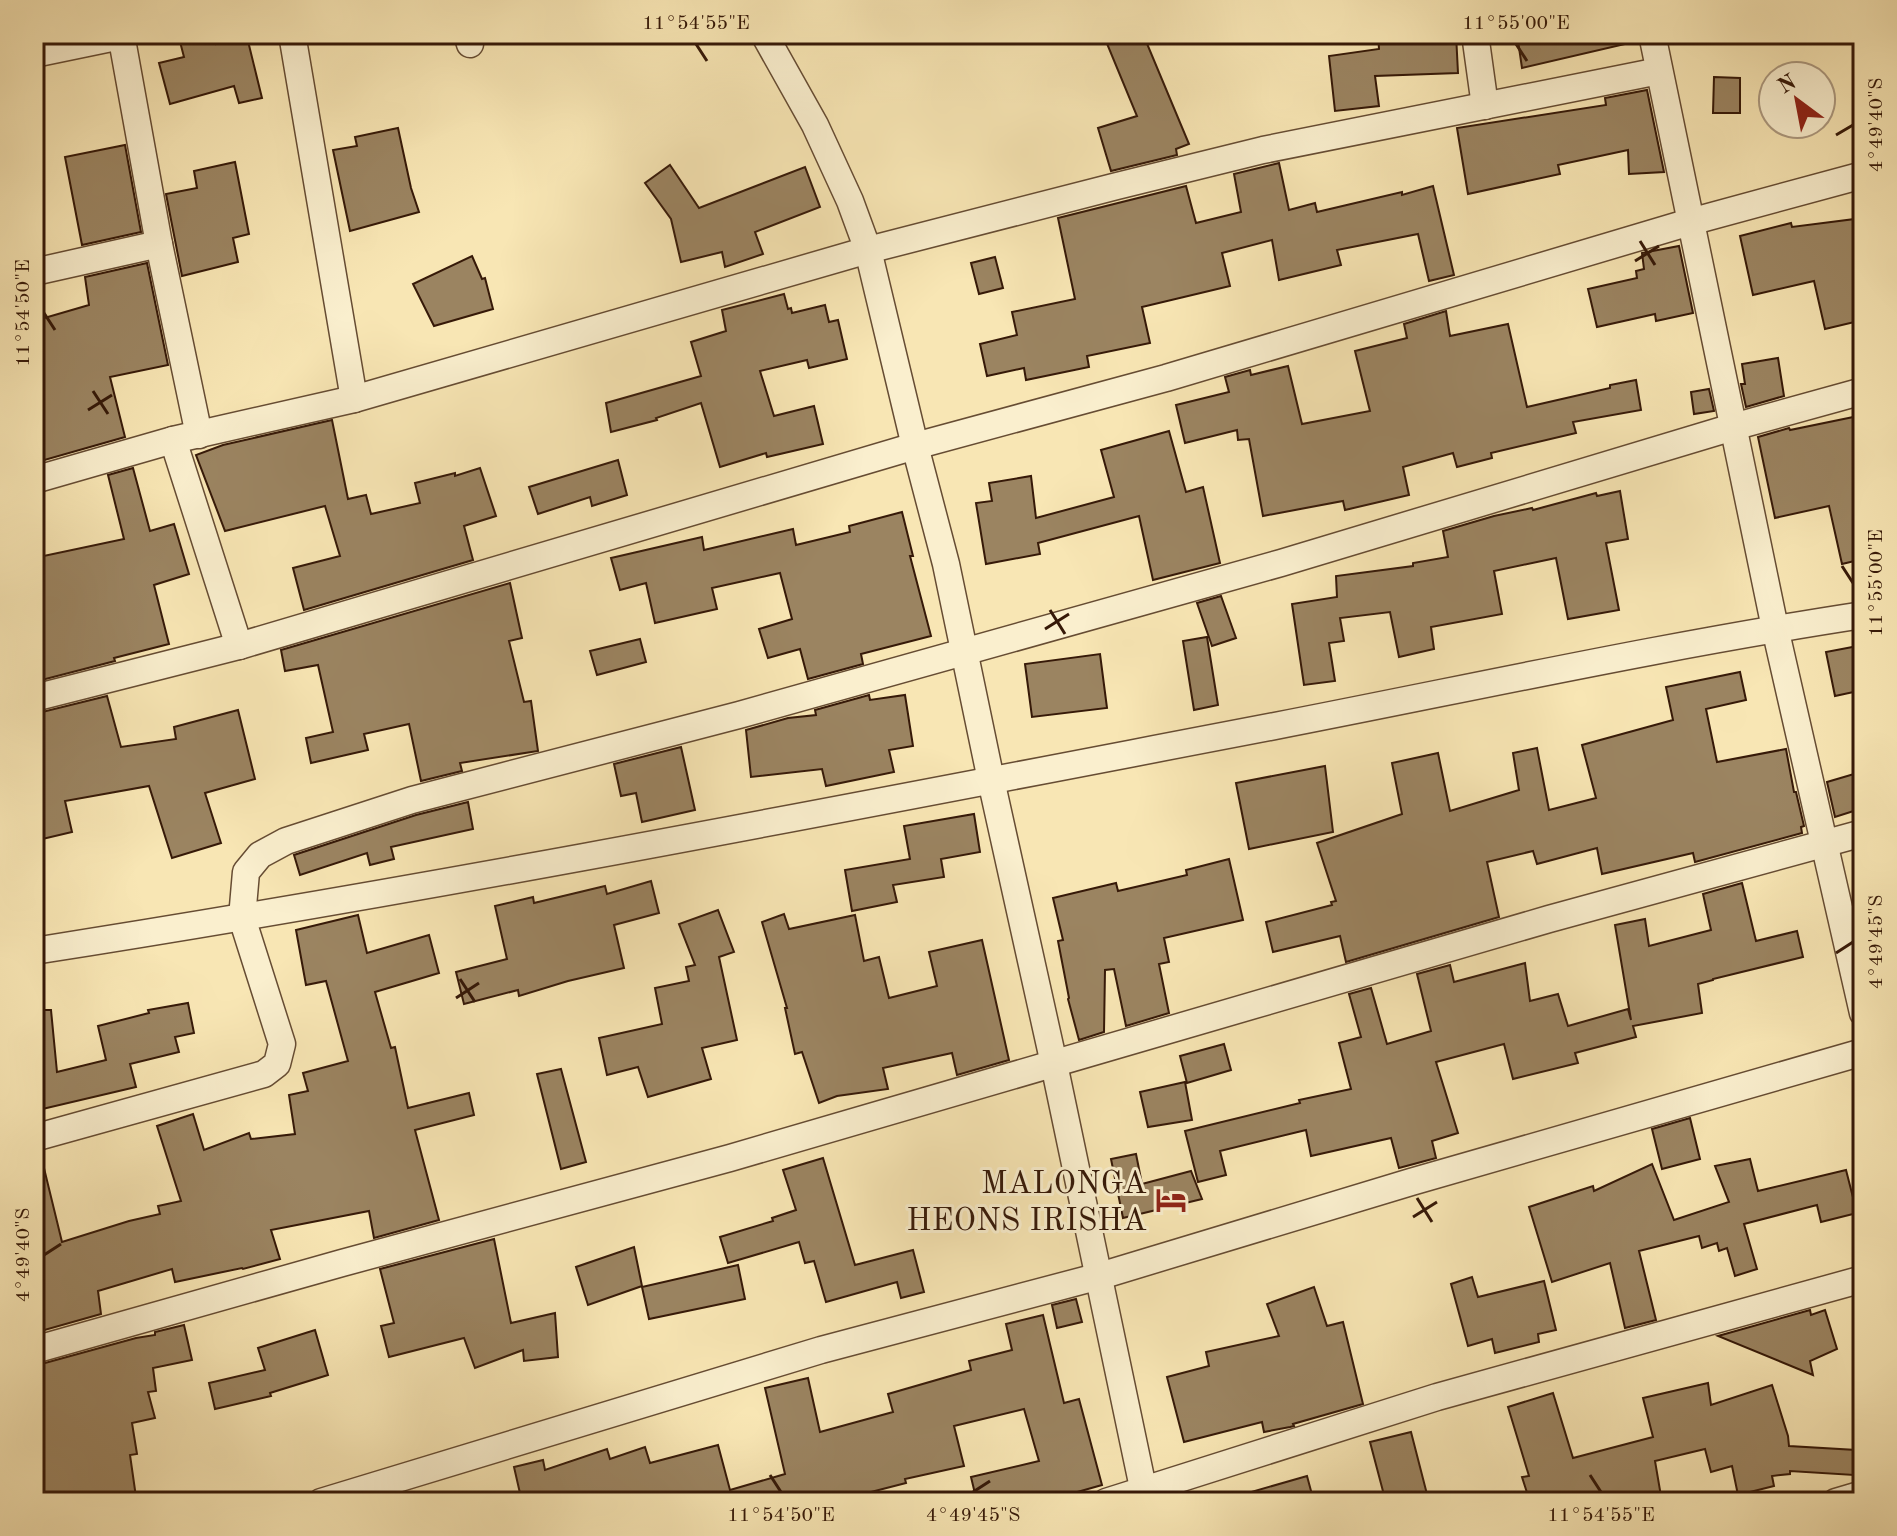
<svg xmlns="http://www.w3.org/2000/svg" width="1897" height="1536" font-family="'Old Standard TT',serif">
<rect width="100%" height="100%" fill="#f8e6b4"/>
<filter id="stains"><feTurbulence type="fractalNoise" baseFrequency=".0025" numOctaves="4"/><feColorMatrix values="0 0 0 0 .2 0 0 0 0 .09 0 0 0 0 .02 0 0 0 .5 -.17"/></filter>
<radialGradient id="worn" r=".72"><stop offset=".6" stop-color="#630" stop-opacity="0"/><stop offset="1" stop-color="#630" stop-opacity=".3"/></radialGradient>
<g fill="#9b8461" stroke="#361908" stroke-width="2">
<polygon points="178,34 213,34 216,44 247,37 262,98 239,103 234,86 170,104 159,63 184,57"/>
<polygon points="1103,34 1143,34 1189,144 1176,149 1177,155 1111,171 1098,128 1137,116"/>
<polygon points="1378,34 1456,34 1458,73 1375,76 1379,106 1335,111 1329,56 1379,49"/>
<polygon points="1517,34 1624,34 1625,44 1522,68"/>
<polygon points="1714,77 1740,78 1740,113 1713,113"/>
<polygon points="1647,90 1664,172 1629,174 1628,150 1558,165 1560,174 1468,194 1457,128 1606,105 1605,98"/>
<polygon points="398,128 411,188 419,212 350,231 333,150 357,146 355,137"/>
<polygon points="125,145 141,232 82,245 65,157"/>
<polygon points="235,162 249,234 233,238 238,262 182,276 166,194 197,188 194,171"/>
<polygon points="1279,163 1289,210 1315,203 1317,212 1402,192 1402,195 1433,186 1454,275 1429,281 1418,234 1337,250 1341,265 1279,280 1272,240 1222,253 1230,286 1142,307 1150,343 1087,356 1089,367 1026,380 1024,368 987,376 980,344 1017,335 1012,312 1075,299 1058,218 1186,186 1196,223 1241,212 1234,174"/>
<polygon points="670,165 699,208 805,167 820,207 755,232 763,254 725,267 722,252 681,262 671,219 645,183"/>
<polygon points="1863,218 1863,320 1825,329 1814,281 1753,295 1740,236 1791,223 1792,227"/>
<polygon points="1679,246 1693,313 1656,321 1655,314 1597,327 1588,289 1637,278 1636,271 1644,269 1642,253"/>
<polygon points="472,256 482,279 485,278 493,309 434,326 413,284"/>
<polygon points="995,257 1003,288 979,294 971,263"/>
<polygon points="147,263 168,365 110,377 125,437 34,463 34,380 40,379 34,357 34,321 89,305 85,277"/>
<polygon points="784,294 788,309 791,308 792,313 825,305 829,322 838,320 847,359 809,368 807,360 760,371 774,416 814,406 823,444 767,457 766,453 720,467 701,403 656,418 657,420 611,432 606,403 701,376 691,342 726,331 722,310"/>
<polygon points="1446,311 1450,336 1508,324 1527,407 1610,388 1610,385 1636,380 1641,410 1573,422 1576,433 1491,453 1492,458 1457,467 1453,453 1403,467 1409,495 1345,510 1343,501 1263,516 1249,439 1238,440 1237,430 1185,443 1176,405 1229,392 1225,377 1250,370 1251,375 1288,366 1302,424 1370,411 1355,351 1407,338 1404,324"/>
<polygon points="1778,358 1784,396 1746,407 1741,384 1745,384 1742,364"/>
<polygon points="1709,389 1714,411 1694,414 1691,392"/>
<polygon points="1863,415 1863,501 1856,503 1863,536 1863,559 1842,564 1829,506 1775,518 1758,437 1789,428 1790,430"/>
<polygon points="332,420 348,499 366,495 371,514 420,503 415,483 455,473 455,476 480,468 496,516 464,526 473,560 304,610 293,568 340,556 325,506 225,531 196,455 223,445"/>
<polygon points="1169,431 1186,492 1203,487 1220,563 1153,580 1139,516 1038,543 1040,554 986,564 976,503 992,501 989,483 1031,476 1036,518 1114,497 1101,450"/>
<polygon points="618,460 627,495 592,506 590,497 538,514 529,487"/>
<polygon points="133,468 150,531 174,524 189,574 154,585 169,644 114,658 115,661 34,682 34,629 40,628 34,605 34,588 39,587 34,558 124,539 108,475"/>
<polygon points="1620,491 1628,539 1606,543 1619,610 1568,619 1556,558 1494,571 1502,614 1431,627 1434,649 1399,657 1390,612 1340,618 1344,641 1329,643 1335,681 1304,685 1292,604 1337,597 1336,576 1413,566 1413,563 1448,557 1443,531 1494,516 1532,508 1533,510 1596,493 1597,496"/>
<polygon points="902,512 913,556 910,556 931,636 861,654 863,664 808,679 800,649 768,658 759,629 792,619 780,573 712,588 717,609 655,623 646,583 620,590 611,558 702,537 704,550 793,529 796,545 850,532 849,526"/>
<polygon points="510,583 522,638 509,641 524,702 531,701 538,751 460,763 462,771 421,781 409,724 364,734 368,750 311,763 306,738 333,732 318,665 285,671 281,650"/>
<polygon points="1221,596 1236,638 1212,646 1197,603"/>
<polygon points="1207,637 1218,705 1194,710 1183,641"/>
<polygon points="640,639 646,662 597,675 590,651"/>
<polygon points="1863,645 1863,690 1835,696 1826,652"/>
<polygon points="1100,654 1107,708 1032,717 1025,664"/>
<polygon points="1740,672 1746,700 1706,709 1717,762 1786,749 1794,792 1796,792 1804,826 1801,827 1802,833 1695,862 1693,853 1602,874 1597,848 1537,864 1533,851 1487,862 1499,917 1346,962 1340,936 1273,952 1266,922 1332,905 1331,902 1336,901 1317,843 1402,814 1392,763 1438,753 1450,811 1519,790 1513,753 1537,748 1549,810 1596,798 1582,745 1673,720 1666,687"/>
<polygon points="869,695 870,700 905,695 913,746 889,750 894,772 826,786 822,769 751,777 746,730 788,718 816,715 815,710"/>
<polygon points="107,696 121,747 176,739 174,727 238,710 255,779 205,793 221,843 172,858 149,786 65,801 72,832 34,841 34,714"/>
<polygon points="681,747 695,810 642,822 636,793 621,796 614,764"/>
<polygon points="1325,766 1333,832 1249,849 1236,783"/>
<polygon points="1854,774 1863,808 1835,817 1827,782"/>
<polygon points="468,802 473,829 391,847 394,859 370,865 367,853 300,875 294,855 416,815"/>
<polygon points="974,814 980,852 941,859 944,877 893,885 897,902 852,911 845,870 910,859 904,826"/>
<polygon points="1229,859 1243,920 1164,938 1169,962 1159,964 1169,1013 1126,1026 1114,969 1105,970 1104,1032 1079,1040 1068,999 1069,998 1058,941 1063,940 1053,898 1116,883 1118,891 1187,875 1186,870"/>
<polygon points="651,881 659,913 614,925 624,968 568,981 519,996 518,990 464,1004 456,972 507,959 495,906 533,897 534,903 605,886 607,894"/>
<polygon points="1742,883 1756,941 1797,931 1803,957 1713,979 1713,980 1698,984 1702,1013 1633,1026 1636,1037 1575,1053 1578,1063 1513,1079 1504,1044 1436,1062 1458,1133 1432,1141 1436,1158 1399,1168 1391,1138 1311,1156 1306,1130 1220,1151 1226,1175 1198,1182 1185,1131 1300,1103 1299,1100 1351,1089 1339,1043 1361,1037 1349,994 1371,988 1387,1044 1431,1031 1417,974 1450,965 1454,982 1525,963 1530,1001 1558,994 1568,1026 1628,1009 1631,1020 1615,925 1645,919 1649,946 1711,930 1703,894"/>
<polygon points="718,910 734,952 719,957 737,1040 702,1048 711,1079 648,1097 638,1067 607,1075 599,1038 662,1024 655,988 689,981 686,967 695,965 679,924"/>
<polygon points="784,914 789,929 855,915 864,961 879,957 889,998 937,986 929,952 982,940 1009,1060 957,1075 952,1053 883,1068 888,1089 837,1096 819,1103 802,1052 795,1054 785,1008 787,1008 762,922"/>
<polygon points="358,915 367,953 429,935 439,973 375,992 391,1048 395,1047 408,1108 469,1093 474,1115 415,1130 439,1220 374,1238 369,1211 271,1230 280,1259 243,1269 242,1268 175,1282 172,1269 98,1291 101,1314 34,1333 34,1165 43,1164 62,1242 129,1221 160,1214 158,1206 181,1201 157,1126 193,1114 204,1150 249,1133 251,1139 295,1134 289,1095 308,1091 303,1073 348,1061 326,981 306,985 296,930"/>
<polygon points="188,1003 194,1033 175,1037 179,1052 130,1064 136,1087 34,1111 34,1010 51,1010 57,1072 106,1060 98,1026 149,1013 148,1010"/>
<polygon points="1224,1044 1231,1070 1187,1083 1180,1056"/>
<polygon points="561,1069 586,1162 561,1169 537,1074"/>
<polygon points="1185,1082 1192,1120 1148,1127 1140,1092"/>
<polygon points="1690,1118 1700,1159 1662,1169 1652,1129"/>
<polygon points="1136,1154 1142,1184 1191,1171 1202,1199 1123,1218 1111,1159"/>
<polygon points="823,1158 855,1265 913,1250 924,1292 901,1298 897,1282 826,1302 814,1261 805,1263 799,1242 728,1263 720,1237 773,1221 772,1218 796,1210 783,1170"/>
<polygon points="1750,1159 1758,1191 1846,1170 1857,1213 1821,1222 1817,1205 1744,1224 1757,1269 1735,1276 1727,1248 1719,1251 1717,1243 1702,1248 1699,1236 1639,1251 1656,1320 1625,1328 1610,1263 1552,1282 1529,1207 1593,1186 1594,1191 1652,1164 1674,1220 1729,1202 1715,1166"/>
<polygon points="494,1239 511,1323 555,1313 558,1357 524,1361 523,1350 475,1368 464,1338 389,1357 381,1326 394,1323 380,1269"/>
<polygon points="634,1247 642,1286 588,1305 576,1267"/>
<polygon points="738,1265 745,1299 649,1319 642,1287"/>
<polygon points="1472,1277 1478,1297 1544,1281 1556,1330 1538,1334 1539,1342 1495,1353 1492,1339 1468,1346 1451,1284"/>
<polygon points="1314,1287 1327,1326 1343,1322 1363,1404 1293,1424 1294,1426 1290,1427 1264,1432 1262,1422 1184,1442 1167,1377 1209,1366 1206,1352 1279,1336 1267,1304"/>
<polygon points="1076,1299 1082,1322 1057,1328 1052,1305"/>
<polygon points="1810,1310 1811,1315 1825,1310 1837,1349 1810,1361 1813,1375 1718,1336"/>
<polygon points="1043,1315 1064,1403 1079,1399 1102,1485 1042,1502 977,1502 971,1477 1039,1461 1024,1409 954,1426 964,1466 905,1479 906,1483 832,1502 522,1502 514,1467 543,1460 545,1470 607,1449 610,1459 645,1447 650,1463 718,1445 730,1490 785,1474 765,1388 808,1378 820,1432 893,1412 888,1394 971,1370 969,1361 1012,1350 1006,1324"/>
<polygon points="184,1325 192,1360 153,1368 156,1391 148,1392 155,1418 132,1423 137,1454 130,1455 136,1497 107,1502 34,1502 34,1422 41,1421 34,1366 136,1338 155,1335 155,1332"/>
<polygon points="315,1330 328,1375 270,1393 271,1396 215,1409 209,1383 265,1370 258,1348"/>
<polygon points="1708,1383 1711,1405 1772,1385 1788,1436 1789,1446 1856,1450 1854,1475 1790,1471 1790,1474 1772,1476 1774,1486 1738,1495 1732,1466 1711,1472 1705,1449 1655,1461 1662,1502 1530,1502 1522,1477 1529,1476 1508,1407 1553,1393 1573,1458 1653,1437 1643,1398"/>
<polygon points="1411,1432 1429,1502 1389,1502 1388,1494 1384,1495 1370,1442"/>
<polygon points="1307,1476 1314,1502 1242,1502 1241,1495"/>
</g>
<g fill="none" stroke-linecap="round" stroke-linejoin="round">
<g stroke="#664c33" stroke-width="29">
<g id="minor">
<polyline points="121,34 159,244 199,435"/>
<polyline points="292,34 354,399"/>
<polyline points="467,34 470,44"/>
<polyline points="764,34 815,125 850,201 868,250 915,446 946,564 991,780 1054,1064 1146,1502"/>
<polyline points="1475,34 1485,106"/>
<polyline points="1652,34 1775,628 1863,1013"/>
<polyline points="34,54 121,36"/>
<polyline points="34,272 159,244"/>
<polyline points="173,440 239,646"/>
<polyline points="34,480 173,440 354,399 868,250 1117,186 1263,150 1659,71"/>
<polyline points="34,698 239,646 915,446 1166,378 1690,222 1863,175"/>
<path d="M34,951C450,886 862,805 1275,726C1471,688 1666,645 1863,615"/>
<polyline points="34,1138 264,1074 277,1064 282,1044 242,918 246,872 260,855 286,841 412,800 739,715 1281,563 1733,427 1863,391"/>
<polyline points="34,1350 342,1263 730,1158 1549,919 1863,833"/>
<polyline points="321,1502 821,1350 1100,1276 1411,1182 1863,1052"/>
<polyline points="1106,1502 1437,1397 1863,1279"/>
<polyline points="1836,1502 1863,1494"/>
</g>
</g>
<use href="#minor" stroke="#faefce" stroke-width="26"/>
</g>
<path fill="none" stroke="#361908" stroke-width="3" d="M696,44L707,61M1516,44L1527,61M1836,135L1853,125M1640,241L1655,265M1635,261L1659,246M44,313L55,330M93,391L108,414M88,410L112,395M1842,566L1853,583M1050,610L1065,634M1045,629L1069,614M1836,953L1853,942M460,979L475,1002M456,998L479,983M1417,1198L1432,1222M1413,1217L1437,1202M44,1255L61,1244M770,1475L781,1492M1590,1475L1601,1492M973,1492L990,1481"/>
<defs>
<g id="hotel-bare" transform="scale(2.4)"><path d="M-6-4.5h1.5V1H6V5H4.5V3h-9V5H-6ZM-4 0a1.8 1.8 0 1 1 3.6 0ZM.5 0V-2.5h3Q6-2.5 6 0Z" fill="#8f2418" stroke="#faefce" stroke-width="2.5" paint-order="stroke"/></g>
</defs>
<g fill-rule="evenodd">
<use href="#hotel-bare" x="1171" y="1200"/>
</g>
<g text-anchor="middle" stroke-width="6" stroke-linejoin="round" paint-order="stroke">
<g font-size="32" fill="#361908" stroke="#faefce" text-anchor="end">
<text x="1147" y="1193">MALONGA<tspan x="1147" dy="37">HEONS IRISHA</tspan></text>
</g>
</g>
<rect width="1897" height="1536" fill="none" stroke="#f8e6b4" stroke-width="88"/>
<g transform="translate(1797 100) rotate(328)"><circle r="38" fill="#faefce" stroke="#ac997f" stroke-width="2"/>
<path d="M0-6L14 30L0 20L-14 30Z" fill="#8f2418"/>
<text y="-12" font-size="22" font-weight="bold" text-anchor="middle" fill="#361908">N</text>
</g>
<rect x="44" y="44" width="1809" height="1448" fill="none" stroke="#361908" stroke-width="3"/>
<g font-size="20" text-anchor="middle" fill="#361908">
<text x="696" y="29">11°54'55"E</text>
<text x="1516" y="29">11°55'00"E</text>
<text transform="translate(1875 125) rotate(-90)" y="7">4°49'40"S</text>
<text transform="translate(22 313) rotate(-90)" y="7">11°54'50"E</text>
<text transform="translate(1875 583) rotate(-90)" y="7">11°55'00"E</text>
<text transform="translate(1875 942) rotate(-90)" y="7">4°49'45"S</text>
<text transform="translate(22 1255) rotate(-90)" y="7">4°49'40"S</text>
<text x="781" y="1521">11°54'50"E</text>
<text x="973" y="1521">4°49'45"S</text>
<text x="1601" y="1521">11°54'55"E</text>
</g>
<rect width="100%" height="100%" filter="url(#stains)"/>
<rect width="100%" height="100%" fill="url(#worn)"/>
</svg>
